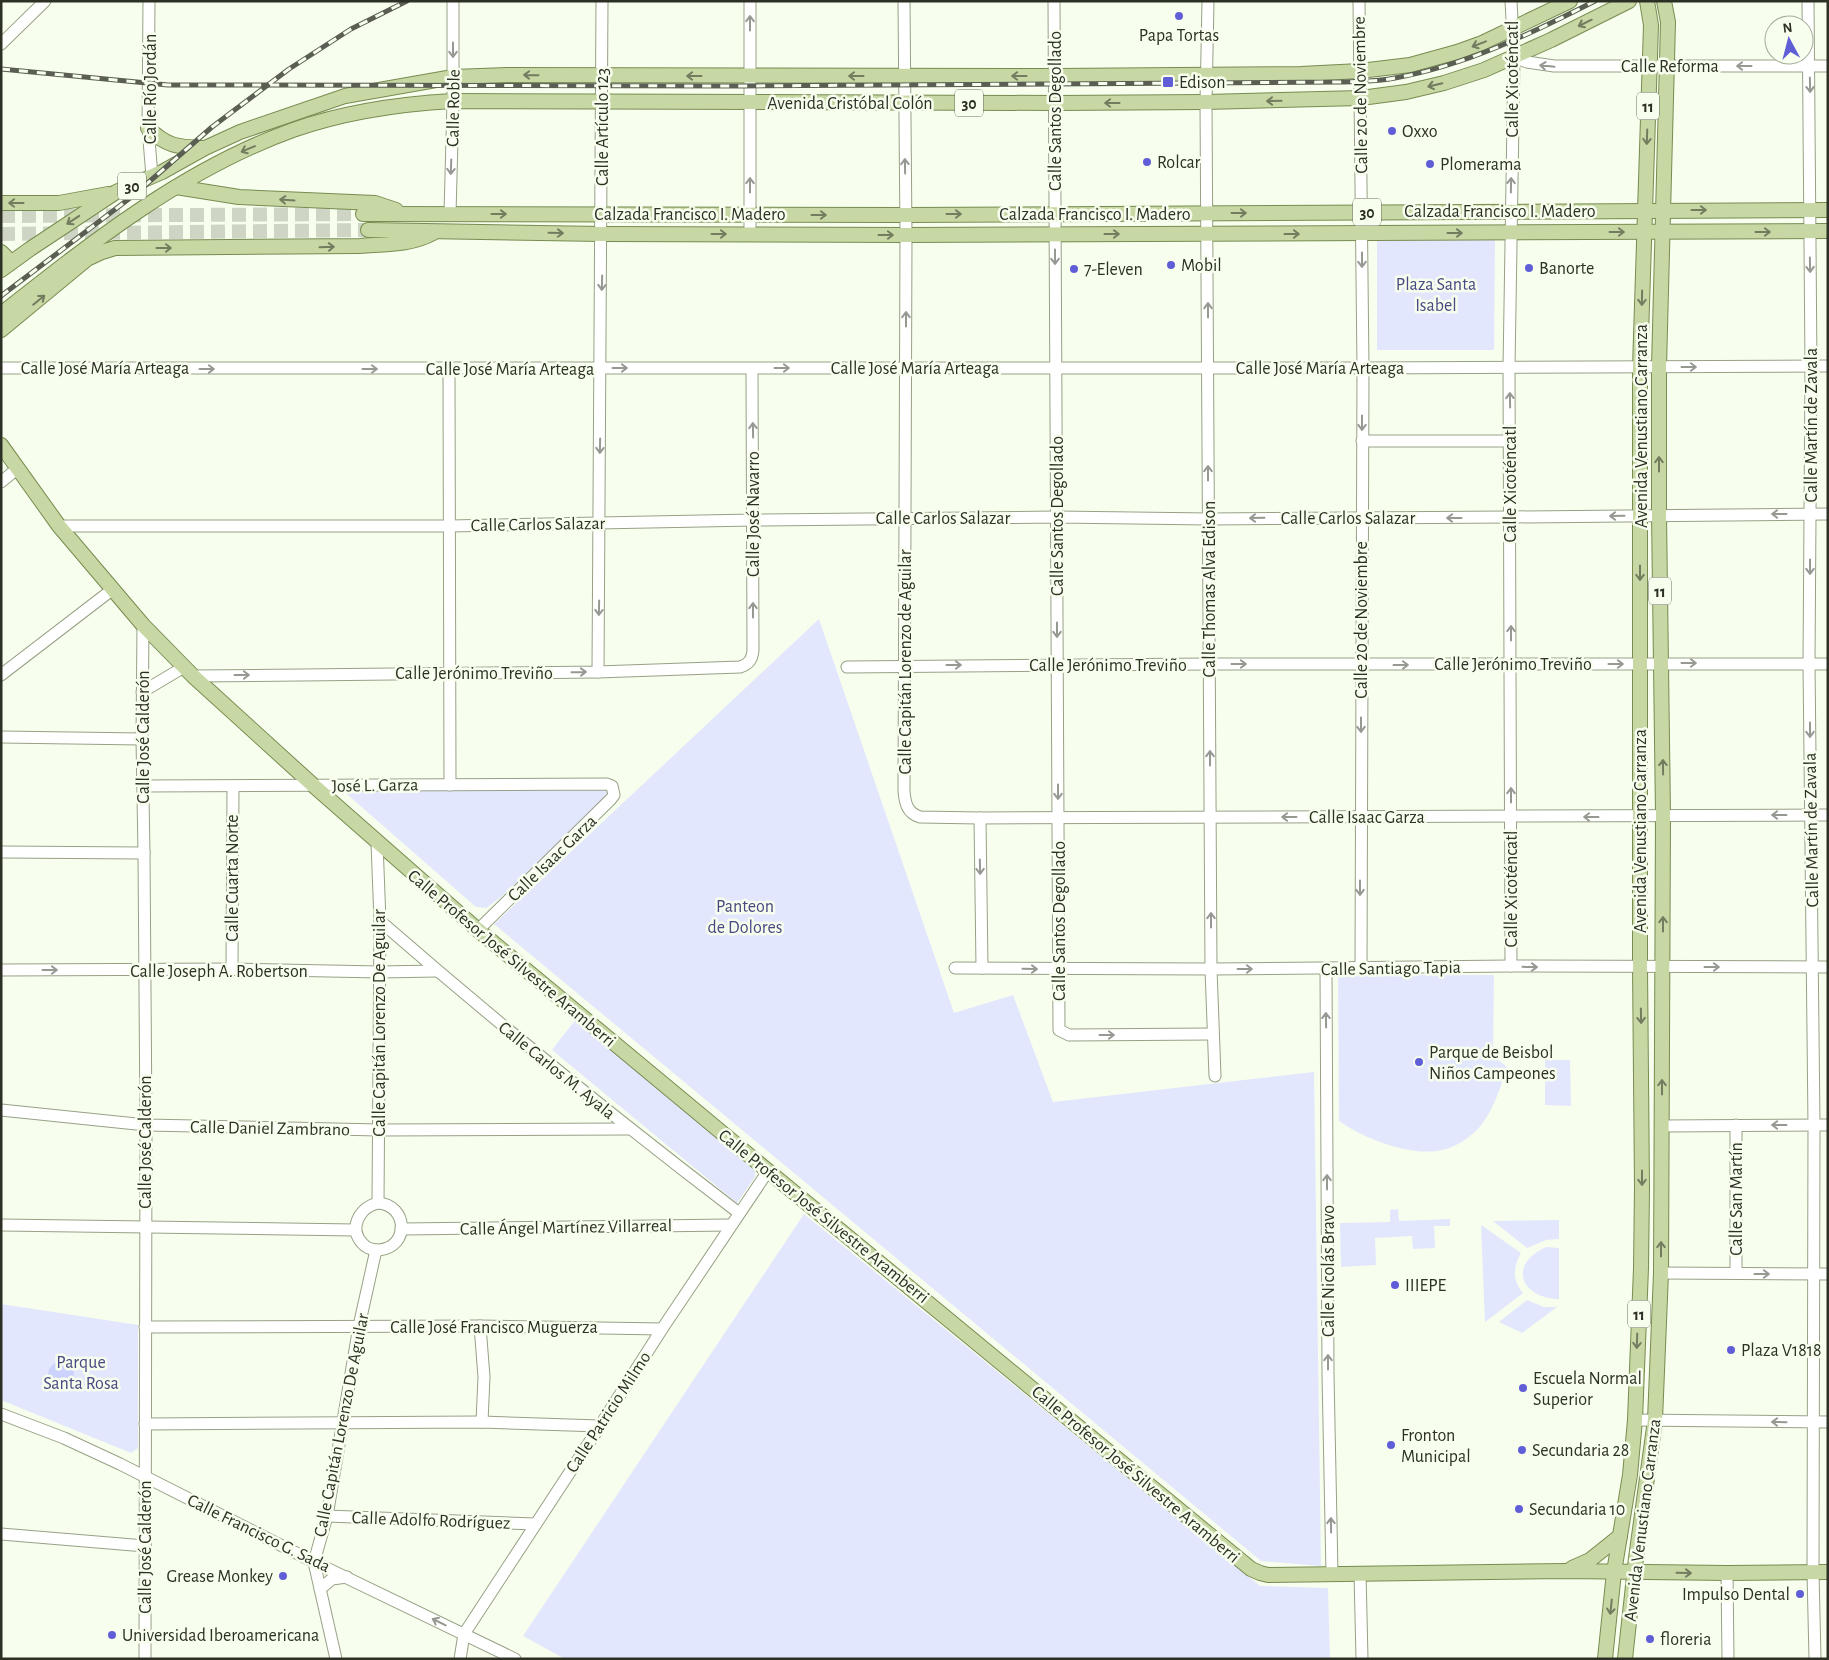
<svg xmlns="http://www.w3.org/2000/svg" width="1829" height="1660" font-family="'Alegreya Sans',sans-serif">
<rect width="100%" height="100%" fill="#f7feed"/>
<g fill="#e3e7fd">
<polygon points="1377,239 1495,239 1494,350 1377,350"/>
<polygon points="819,619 954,1013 1013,995 1053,1102 1314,1072 1321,1566 1261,1561 494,924"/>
<polygon points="607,784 611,795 501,897 486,908 476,907 341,789"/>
<path d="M1338,975H1494L1493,1056L1507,1067C1501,1086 1494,1108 1482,1124C1472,1137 1454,1149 1437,1151C1406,1155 1363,1138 1339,1121Z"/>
<polygon points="576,1019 755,1167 755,1177 737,1203 552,1050"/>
<polygon points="1545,1060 1570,1060 1571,1106 1545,1105"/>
<polygon points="1398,1209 1399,1221 1450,1219 1450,1226 1434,1226 1435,1248 1413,1249 1412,1236 1375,1238 1376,1265 1341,1267 1340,1223 1390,1222 1390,1210"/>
<polygon points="804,1214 1260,1586 1328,1588 1330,1659 565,1659 523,1636"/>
<polygon points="1559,1220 1559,1239 1546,1240 1527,1248 1493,1221"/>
<path d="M1481,1225L1521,1253C1513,1267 1512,1280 1523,1293L1485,1322Z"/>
<path d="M1546,1247L1559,1248V1299C1521,1298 1507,1265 1546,1247Z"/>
<polygon points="1527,1300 1544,1307 1557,1307 1522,1333 1499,1322"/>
<polygon points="1,1304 138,1325 138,1448 131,1453 1,1400"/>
</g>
<circle fill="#ccd2fe" cx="61" cy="1375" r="13"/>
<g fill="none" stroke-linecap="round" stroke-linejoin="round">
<g stroke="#ced5c5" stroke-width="14" stroke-dasharray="14 7" stroke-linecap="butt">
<polyline points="1,216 363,214"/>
<polyline points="1,234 368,230"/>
</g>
<g stroke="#97a186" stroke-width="13">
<g id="minor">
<polyline points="149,1 148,128 152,176"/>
<path d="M904,1L906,235L904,791C905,803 907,813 920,817L980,818L1828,815"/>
<polyline points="1054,1 1059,1030 1069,1035 1212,1034"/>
<polyline points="1208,1 1206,102 1211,969 1215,1076"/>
<polyline points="1359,1 1363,368 1361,968"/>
<polyline points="1511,1 1514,57 1509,368 1511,966"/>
<polyline points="1808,1 1811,366 1809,664 1814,1125 1813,1572 1815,1659"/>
<polyline points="1,44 45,1"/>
<polyline points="1514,57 1527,62 1554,66 1828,66"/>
<polyline points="450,214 453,101 453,1"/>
<polyline points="750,234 750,1"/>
<polyline points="1,368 1363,368 1828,366"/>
<polyline points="449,369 450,785"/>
<polyline points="1362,441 1510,441"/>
<polyline points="1,482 18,468"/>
<polyline points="59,526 450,526 753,520 1057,517 1209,519 1511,517 1828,514"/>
<polyline points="143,625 142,739 144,853 146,1125 145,1659"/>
<polyline points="847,667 1209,664 1828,664"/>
<polyline points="598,672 602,1"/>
<polyline points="1,675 113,589"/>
<path d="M193,676L598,672L740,667C749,664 752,660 753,650L752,369"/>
<polyline points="142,692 184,667"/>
<polyline points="1,737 142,739"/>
<polyline points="143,786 607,784 612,786 614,795 611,799 478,930"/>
<polyline points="980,818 982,968"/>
<polyline points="377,843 380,921 378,1203"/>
<polyline points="1,852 144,853"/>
<path d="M380,921C496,1022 616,1119 739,1213"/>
<polyline points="955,968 1211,969 1511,966 1828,967"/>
<polyline points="232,969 233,786"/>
<polyline points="1326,969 1328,1374 1332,1573"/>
<polyline points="1,970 232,969 379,972 437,971"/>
<polyline points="1,1110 146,1125 379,1130 629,1129"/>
<polyline points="1736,1125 1736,1273"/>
<polyline points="1662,1126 1828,1125"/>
<path d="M378,1203C408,1205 410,1247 379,1250C373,1250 366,1248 362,1243C348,1228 360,1207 378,1203Z"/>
<polyline points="1,1225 355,1230"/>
<polyline points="401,1229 730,1225"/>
<polyline points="1661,1273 1828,1274"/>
<polyline points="480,1326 484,1377 482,1422"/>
<polyline points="145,1327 480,1326 662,1329"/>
<polyline points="1,1414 64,1438 120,1464 314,1562 515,1659"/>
<polyline points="1635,1420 1828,1422"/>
<polyline points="145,1424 482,1422 600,1426"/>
<polyline points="327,1516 535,1524"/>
<polyline points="1,1534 145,1546"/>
<polyline points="1360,1573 1362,1659"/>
<polyline points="1727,1573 1728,1659"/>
<polyline points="320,1589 332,1579 347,1577"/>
<polyline points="336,1659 314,1562 327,1516 359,1326 376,1250"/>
<polyline points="460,1659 464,1634 600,1426 662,1329 768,1171"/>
</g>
</g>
<g stroke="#788c51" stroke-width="16">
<g id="major">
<path d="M148,128C167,147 179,147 204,148"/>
<polyline points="176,187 239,197 375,203 396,210"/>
<polyline points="1,203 59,203 108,194"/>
<polyline points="363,214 906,215 1828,210"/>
<polyline points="368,230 602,234 906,235 1828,231"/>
<polyline points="1,252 6,257 9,264"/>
<polyline points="1,270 30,249 116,192 162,172 205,148 240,132 345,96 453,77 507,75 1054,76 1301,74 1360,71 1410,65 1457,52 1482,43 1570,1"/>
<path d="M1,314C91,243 184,169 293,130C344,112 399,104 453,101L1055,103L1206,102L1361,98L1406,92L1444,83L1484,70L1551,40L1629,1"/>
<path d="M1,330L87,259L102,252L115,248L360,246C386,244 411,245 433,233"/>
<polyline points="1,445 59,526 143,625 193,676 314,786 478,930 768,1171 1251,1569 1260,1573 1268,1575 1566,1571 1727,1573 1828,1572"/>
<polyline points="1572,1568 1590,1560 1620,1536"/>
<polyline points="1605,1659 1614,1572 1630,1475 1635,1420 1641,1268 1642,1187 1640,967 1640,367 1651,25 1647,1"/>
<polyline points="1625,1659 1636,1558 1655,1420 1661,1273 1663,815 1659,515 1659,367 1668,22 1664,1"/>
</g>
</g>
<use href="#minor" stroke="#fff" stroke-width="11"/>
<use href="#major" stroke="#c7d8a5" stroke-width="14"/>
<g stroke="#5b5f53" stroke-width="5">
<g id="rail">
<path d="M1,69L168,85H232L739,86L1341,82C1359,81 1377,82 1395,78C1467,65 1530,34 1595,1"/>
<polyline points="1,296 134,195 212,127 289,69 351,29 407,1"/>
</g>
</g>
<use href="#rail" stroke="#f7feed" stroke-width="3" stroke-dasharray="9" stroke-linecap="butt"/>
</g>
<defs><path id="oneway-shaft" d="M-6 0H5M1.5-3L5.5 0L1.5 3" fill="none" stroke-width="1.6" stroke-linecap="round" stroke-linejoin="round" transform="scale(1.25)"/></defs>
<g stroke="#969892">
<use href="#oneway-shaft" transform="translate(750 23) rotate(-90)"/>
<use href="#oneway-shaft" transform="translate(453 50) rotate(90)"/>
<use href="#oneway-shaft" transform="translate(1547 66) rotate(-174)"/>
<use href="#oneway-shaft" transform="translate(1744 66) rotate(-180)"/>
<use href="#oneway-shaft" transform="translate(1810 85) rotate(89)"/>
<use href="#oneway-shaft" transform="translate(905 166) rotate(-91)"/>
<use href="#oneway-shaft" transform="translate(451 167) rotate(92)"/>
<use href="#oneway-shaft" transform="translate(750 185) rotate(-90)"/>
<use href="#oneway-shaft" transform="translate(1511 185) rotate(-89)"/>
<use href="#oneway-shaft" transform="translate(1055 257) rotate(90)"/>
<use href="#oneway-shaft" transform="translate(1362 260) rotate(90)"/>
<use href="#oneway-shaft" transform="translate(1810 265) rotate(89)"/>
<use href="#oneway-shaft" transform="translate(602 283) rotate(91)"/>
<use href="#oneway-shaft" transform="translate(1208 310) rotate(-90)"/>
<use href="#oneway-shaft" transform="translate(906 319) rotate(-90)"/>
<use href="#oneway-shaft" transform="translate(1689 367)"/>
<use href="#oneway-shaft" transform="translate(620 368)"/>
<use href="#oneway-shaft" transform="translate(782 368)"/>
<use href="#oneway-shaft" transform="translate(207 369)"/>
<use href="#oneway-shaft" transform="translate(370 369)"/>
<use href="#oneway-shaft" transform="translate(1510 400) rotate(-91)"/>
<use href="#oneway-shaft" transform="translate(1362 423) rotate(90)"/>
<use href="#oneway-shaft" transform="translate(753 430) rotate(-91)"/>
<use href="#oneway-shaft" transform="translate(600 446) rotate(91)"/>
<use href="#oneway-shaft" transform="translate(1208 473) rotate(-90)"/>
<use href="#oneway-shaft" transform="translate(1779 514) rotate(180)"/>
<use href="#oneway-shaft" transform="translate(1617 516) rotate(179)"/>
<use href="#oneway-shaft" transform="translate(1257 518) rotate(179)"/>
<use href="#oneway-shaft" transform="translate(1454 518) rotate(180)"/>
<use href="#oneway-shaft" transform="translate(1810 567) rotate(90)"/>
<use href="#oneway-shaft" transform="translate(599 608) rotate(91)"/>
<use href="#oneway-shaft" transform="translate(753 610) rotate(-90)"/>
<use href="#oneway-shaft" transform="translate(1057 630) rotate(90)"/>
<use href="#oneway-shaft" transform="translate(1511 633) rotate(-90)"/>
<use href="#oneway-shaft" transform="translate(1689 663)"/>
<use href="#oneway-shaft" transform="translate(1239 664)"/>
<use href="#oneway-shaft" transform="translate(1616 664)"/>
<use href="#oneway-shaft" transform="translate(954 665)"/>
<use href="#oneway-shaft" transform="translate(1401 665)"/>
<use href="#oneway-shaft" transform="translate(579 672) rotate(-1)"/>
<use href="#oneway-shaft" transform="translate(242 675)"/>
<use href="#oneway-shaft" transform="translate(1361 725) rotate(90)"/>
<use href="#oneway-shaft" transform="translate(1810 730) rotate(90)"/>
<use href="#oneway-shaft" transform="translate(1210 758) rotate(-90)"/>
<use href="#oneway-shaft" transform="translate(1058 792) rotate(90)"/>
<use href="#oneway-shaft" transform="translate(1511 795) rotate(-90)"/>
<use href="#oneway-shaft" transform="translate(1779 815) rotate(-180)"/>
<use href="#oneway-shaft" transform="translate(1289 817) rotate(-180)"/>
<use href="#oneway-shaft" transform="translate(1591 817) rotate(180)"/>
<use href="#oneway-shaft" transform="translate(980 867) rotate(89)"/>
<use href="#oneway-shaft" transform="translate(1360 888) rotate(90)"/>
<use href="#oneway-shaft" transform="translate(1211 920) rotate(-90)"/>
<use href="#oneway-shaft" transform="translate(1530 967) rotate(1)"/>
<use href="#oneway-shaft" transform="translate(1712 967)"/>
<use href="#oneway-shaft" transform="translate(1030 969) rotate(1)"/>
<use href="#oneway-shaft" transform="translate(1245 969)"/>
<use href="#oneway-shaft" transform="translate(50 970)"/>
<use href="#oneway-shaft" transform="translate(1326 1020) rotate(-91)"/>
<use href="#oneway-shaft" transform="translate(1107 1035)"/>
<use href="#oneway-shaft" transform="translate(1779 1125) rotate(180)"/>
<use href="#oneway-shaft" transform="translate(1327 1182) rotate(-90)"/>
<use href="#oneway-shaft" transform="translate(1762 1274)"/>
<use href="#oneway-shaft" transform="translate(1328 1362) rotate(-90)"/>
<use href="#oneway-shaft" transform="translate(1779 1422) rotate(-179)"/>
<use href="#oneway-shaft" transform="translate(1331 1525) rotate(-91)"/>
<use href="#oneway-shaft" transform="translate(439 1622) rotate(-154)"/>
</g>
<g stroke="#727c5f">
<use href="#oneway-shaft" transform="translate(1585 23) rotate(154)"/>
<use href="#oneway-shaft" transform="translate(1479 44) rotate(159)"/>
<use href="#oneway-shaft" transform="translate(531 75) rotate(-179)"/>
<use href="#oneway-shaft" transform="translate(694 76) rotate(180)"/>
<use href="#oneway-shaft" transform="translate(856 76) rotate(-180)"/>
<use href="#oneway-shaft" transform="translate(1019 76) rotate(180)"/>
<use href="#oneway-shaft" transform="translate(1435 85) rotate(167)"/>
<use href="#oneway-shaft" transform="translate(1274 101) rotate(179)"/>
<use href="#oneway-shaft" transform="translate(1112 103) rotate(180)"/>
<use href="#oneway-shaft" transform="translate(1647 137) rotate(92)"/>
<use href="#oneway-shaft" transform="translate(248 149) rotate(157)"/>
<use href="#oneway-shaft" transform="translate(287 200) rotate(-176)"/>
<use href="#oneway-shaft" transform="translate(16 203) rotate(180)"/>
<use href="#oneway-shaft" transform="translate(1699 210)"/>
<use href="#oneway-shaft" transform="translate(1239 213)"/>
<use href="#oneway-shaft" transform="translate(499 214)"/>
<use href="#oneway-shaft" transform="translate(954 214)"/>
<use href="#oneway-shaft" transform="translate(819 215)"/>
<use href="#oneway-shaft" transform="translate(73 220) rotate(147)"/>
<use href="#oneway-shaft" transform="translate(1617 232)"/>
<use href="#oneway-shaft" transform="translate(1763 232)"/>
<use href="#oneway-shaft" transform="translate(556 233) rotate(1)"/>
<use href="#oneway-shaft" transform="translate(1455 233)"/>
<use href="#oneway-shaft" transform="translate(719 234)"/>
<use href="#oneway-shaft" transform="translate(1112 234)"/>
<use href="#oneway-shaft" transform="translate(1292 234)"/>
<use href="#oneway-shaft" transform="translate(886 235)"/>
<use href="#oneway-shaft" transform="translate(327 247) rotate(-2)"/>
<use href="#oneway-shaft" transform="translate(164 248)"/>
<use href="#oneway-shaft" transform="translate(1642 298) rotate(91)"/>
<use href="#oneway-shaft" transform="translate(39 300) rotate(-39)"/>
<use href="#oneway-shaft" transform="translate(1659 464) rotate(-90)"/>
<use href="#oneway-shaft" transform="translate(1640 573) rotate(90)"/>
<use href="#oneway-shaft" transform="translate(1663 767) rotate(-91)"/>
<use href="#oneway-shaft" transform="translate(1663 924) rotate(-90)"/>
<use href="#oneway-shaft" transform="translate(1641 1016) rotate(89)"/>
<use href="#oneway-shaft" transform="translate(1662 1087) rotate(-90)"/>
<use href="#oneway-shaft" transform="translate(1642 1178) rotate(90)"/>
<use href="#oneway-shaft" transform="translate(1661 1249) rotate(-90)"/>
<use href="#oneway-shaft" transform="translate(1637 1341) rotate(92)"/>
<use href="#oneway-shaft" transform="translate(1684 1573) rotate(1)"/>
<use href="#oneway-shaft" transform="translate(1611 1607) rotate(96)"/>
</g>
<g fill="#605ed6" stroke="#f7feed" stroke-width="2">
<circle cx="1179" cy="16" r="5"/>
<rect x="1162" y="76" width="12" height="12" rx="2.5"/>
<circle cx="1392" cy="131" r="5"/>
<circle cx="1147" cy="162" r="5"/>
<circle cx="1430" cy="164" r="5"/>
<circle cx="1171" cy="265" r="5"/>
<circle cx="1529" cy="268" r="5"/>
<circle cx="1074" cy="269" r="5"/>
<circle cx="1419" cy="1062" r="5"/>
<circle cx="1395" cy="1285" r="5"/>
<circle cx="1731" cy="1350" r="5"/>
<circle cx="1523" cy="1388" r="5"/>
<circle cx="1391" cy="1445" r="5"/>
<circle cx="1522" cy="1450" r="5"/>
<circle cx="1519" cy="1509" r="5"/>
<circle cx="283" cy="1576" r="5"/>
<circle cx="1800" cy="1594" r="5"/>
<circle cx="112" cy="1635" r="5"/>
<circle cx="1650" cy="1639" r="5"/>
</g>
<g text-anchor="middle" stroke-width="5" stroke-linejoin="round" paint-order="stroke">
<g fill="#f7feed" stroke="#696e61" stroke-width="1">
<rect x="955" y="89.5" width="28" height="27" rx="4"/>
<rect x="1637" y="92.5" width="22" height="27" rx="4"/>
<rect x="118" y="172.5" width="28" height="27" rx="4"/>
<rect x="1353" y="198.5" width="28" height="27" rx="4"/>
<rect x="1649" y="577.5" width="22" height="27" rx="4"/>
<rect x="1628" y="1300.5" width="22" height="27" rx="4"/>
</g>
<g font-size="16" font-weight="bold" fill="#2c3025">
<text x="969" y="109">30</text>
<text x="1648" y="112">11</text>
<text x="132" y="192">30</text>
<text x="1367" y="218">30</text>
<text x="1660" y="597">11</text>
<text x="1639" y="1320">11</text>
</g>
<g font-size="18" fill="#2c3025" stroke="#f7feed" text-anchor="start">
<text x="1179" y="41" text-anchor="middle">Papa Tortas</text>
<text x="1179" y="88">Edison</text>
<text x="1402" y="137">Oxxo</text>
<text x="1157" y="168">Rolcar</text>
<text x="1440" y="170">Plomerama</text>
<text x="1181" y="271">Mobil</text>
<text x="1539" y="274">Banorte</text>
<text x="1084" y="275">7-Eleven</text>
<text x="1429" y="1058">Parque de Beisbol<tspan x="1429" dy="21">Niños Campeones</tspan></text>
<text x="1405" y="1291">IIIEPE</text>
<text x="1741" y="1356">Plaza V1818</text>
<text x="1533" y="1384">Escuela Normal<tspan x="1533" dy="21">Superior</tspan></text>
<text x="1401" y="1441">Fronton<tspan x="1401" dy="21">Municipal</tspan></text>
<text x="1532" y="1456">Secundaria 28</text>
<text x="1529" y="1515">Secundaria 10</text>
<text x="273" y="1582" text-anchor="end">Grease Monkey</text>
<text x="1790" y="1600" text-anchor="end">Impulso Dental</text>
<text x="122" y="1641">Universidad Iberoamericana</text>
<text x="1660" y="1645">floreria</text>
</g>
<g font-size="18" fill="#2c3025" stroke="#f7feed">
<text x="1670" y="72">Calle Reforma</text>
<text transform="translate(1512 79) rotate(-90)" y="6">Calle Xicoténcatl</text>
<text transform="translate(150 89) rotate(-90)" y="6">Calle Río Jordán</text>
<text transform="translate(1360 95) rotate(-91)" y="6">Calle 20 de Noviembre</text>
<text x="850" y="109">Avenida Cristóbal Colón</text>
<text transform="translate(453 108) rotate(-89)" y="6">Calle Roble</text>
<text transform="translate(1055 111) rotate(-90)" y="6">Calle Santos Degollado</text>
<text transform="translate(602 127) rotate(-90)" y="6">Calle Artículo 123</text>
<text x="1500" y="217">Calzada Francisco I. Madero</text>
<text x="690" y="220">Calzada Francisco I. Madero</text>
<text x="1095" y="220">Calzada Francisco I. Madero</text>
<text x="105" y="374">Calle José María Arteaga</text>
<text x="915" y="374">Calle José María Arteaga</text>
<text x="1320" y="374">Calle José María Arteaga</text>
<text x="510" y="375">Calle José María Arteaga</text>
<text transform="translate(1811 425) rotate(-90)" y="6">Calle Martín de Zavala</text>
<text transform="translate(1641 426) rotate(-90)" y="6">Avenida Venustiano Carranza</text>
<text transform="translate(1510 484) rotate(-90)" y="6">Calle Xicoténcatl</text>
<text transform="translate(753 514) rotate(-90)" y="6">Calle José Navarro</text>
<text transform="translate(1057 516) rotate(-90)" y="6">Calle Santos Degollado</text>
<text x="943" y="524">Calle Carlos Salazar</text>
<text x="1348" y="524">Calle Carlos Salazar</text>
<text transform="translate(538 524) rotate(-1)" y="6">Calle Carlos Salazar</text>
<text transform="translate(1209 589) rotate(-90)" y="6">Calle Thomas Alva Edison</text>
<text transform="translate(1361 620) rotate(-90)" y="6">Calle 20 de Noviembre</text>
<text transform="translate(905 662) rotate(-90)" y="6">Calle Capitán Lorenzo de Aguilar</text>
<text x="1513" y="670">Calle Jerónimo Treviño</text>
<text x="1108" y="671">Calle Jerónimo Treviño</text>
<text x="474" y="679">Calle Jerónimo Treviño</text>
<text transform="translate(143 737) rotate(-90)" y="6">Calle José Calderón</text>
<text transform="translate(375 785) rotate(-1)" y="6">José L. Garza</text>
<text x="1367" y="823">Calle Isaac Garza</text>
<text transform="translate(1811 830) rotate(-91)" y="6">Calle Martín de Zavala</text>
<text transform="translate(1640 831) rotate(-90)" y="6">Avenida Venustiano Carranza</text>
<text transform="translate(552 858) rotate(-44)" y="6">Calle Isaac Garza</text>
<text transform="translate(232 878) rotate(-90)" y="6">Calle Cuarta Norte</text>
<text transform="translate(1511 889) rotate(-90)" y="6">Calle Xicoténcatl</text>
<text transform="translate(1059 921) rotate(-90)" y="6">Calle Santos Degollado</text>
<text transform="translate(512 958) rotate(40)" y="6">Calle Profesor José Silvestre Aramberri</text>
<text transform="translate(1391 968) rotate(-1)" y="6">Calle Santiago Tapia</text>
<text x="219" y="977">Calle Joseph A. Robertson</text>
<text transform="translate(379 1023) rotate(-90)" y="6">Calle Capitán Lorenzo De Aguilar</text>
<text transform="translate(557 1070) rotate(39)" y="6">Calle Carlos M. Ayala</text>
<text transform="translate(270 1128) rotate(1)" y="6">Calle Daniel Zambrano</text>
<text transform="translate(145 1142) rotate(-90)" y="6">Calle José Calderón</text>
<text transform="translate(1736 1199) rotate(-90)" y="6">Calle San Martín</text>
<text transform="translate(824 1216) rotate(39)" y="6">Calle Profesor José Silvestre Aramberri</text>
<text transform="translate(566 1227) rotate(-1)" y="6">Calle Ángel Martínez Villarreal</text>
<text transform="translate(1328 1271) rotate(-90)" y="6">Calle Nicolás Bravo</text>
<text x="494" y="1333">Calle José Francisco Muguerza</text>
<text transform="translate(608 1412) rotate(-57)" y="6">Calle Patricio Milmo</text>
<text transform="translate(341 1425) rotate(-79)" y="6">Calle Capitán Lorenzo De Aguilar</text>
<text transform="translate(1136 1474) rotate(40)" y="6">Calle Profesor José Silvestre Aramberri</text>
<text transform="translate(431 1520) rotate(2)" y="6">Calle Adolfo Rodríguez</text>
<text transform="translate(1642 1520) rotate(-83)" y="6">Avenida Venustiano Carranza</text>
<text transform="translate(259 1533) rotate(26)" y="6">Calle Francisco G. Sada</text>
<text transform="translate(145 1547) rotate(-90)" y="6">Calle José Calderón</text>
</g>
<g font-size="18" fill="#474a82" stroke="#f7feed">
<text x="1436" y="290">Plaza Santa<tspan x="1436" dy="21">Isabel</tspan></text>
<text x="745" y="912">Panteon<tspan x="745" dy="21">de Dolores</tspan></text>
<text x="81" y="1368">Parque<tspan x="81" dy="21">Santa Rosa</tspan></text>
</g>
</g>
<rect width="1829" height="1660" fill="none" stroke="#2c3025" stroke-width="5"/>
<g transform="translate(1789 40) rotate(353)"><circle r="24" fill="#f7feed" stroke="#a6ac9d"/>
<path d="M0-4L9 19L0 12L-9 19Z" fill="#605ed6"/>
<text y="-8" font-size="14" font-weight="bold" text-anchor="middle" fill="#2c3025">N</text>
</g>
</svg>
